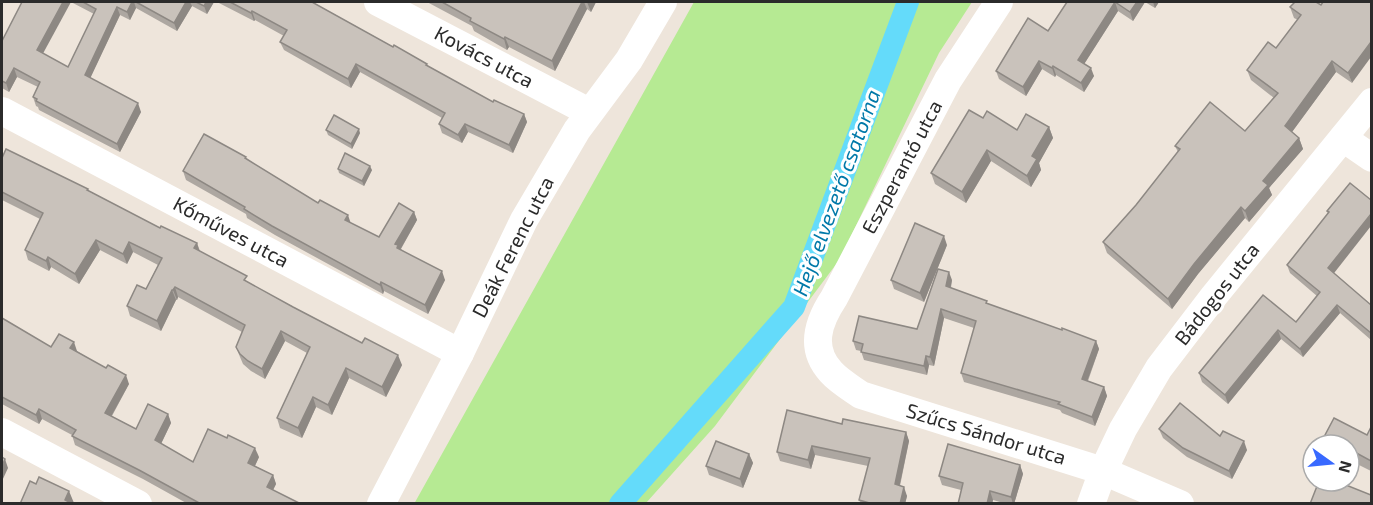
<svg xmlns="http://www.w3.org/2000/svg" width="1373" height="505" font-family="'Exo 2',sans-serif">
<rect width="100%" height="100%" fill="#eee5db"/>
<polygon fill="#b6ea93" points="694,2 972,2 939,53 840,259 715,426 646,503 414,504"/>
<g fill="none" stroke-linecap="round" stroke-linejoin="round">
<polyline stroke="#64dbfa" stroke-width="22" points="620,504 794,307 908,2"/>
<g stroke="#fff" stroke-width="28">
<polyline points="378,2 589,112"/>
<path d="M999,2L948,80L834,298C818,322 809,348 831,372C839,381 851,388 861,395L1103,471L1180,504"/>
<polyline points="2,111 460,353"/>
<polyline points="1343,138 1372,158"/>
<polyline points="2,432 138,504"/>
<polyline points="381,504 460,353 524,220 577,130 629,60 663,2"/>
<polyline points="1091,504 1103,471 1123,429 1159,368 1214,296 1372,102"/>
</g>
</g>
<g fill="#ada7a1">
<polygon points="71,2 214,2 207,14 192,6 177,31 136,8 130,20 120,15 90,78 141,112 120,152 39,110 38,107 36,106 33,97 38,87 17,77 9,92 2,88 2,41 43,54 68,67 94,14"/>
<polygon points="217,2 312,2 493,102 524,114 527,122 513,153 468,132 462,143 442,133 439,124 442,118 360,72 351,88 284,50 280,42 284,36 255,20 254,21"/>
<polygon points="427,2 596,2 591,12 587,9 555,71 509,47 507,50 474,31 472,26"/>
<polygon points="1067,2 1159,2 1155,8 1145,2 1133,21 1118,11 1084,64 1094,76 1084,92 1056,75 1055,77 1042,69 1026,96 999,79 996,71 1048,31"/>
<polygon points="1323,2 1352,83 1336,72 1292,132 1299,138 1303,149 1269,188 1272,195 1249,222 1245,218 1198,274 1172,309 1107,253 1103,242 1136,205 1178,152 1175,146 1245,131 1274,98 1251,80 1247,70 1276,48 1298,20 1294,18 1290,7 1321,5"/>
<polygon points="983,118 1017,130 1049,127 1053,138 1039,163 1041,170 1031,187 991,161 966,203 935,184 931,173"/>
<polygon points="326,130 360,133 352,149 328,135"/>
<polygon points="2,158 88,189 89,191 160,228 197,243 200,251 249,283 402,365 386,397 349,378 332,415 316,407 302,438 280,428 277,418 307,353 285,341 265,379 251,371 243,364 240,357 236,347 242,332 178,297 177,300 176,300 161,331 130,316 127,306 146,289 158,265 133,252 127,264 100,250 79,284 51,267 49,271 28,260 25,250 40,219 2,200"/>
<polygon points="246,159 351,223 379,237 414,212 417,220 401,249 445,280 428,314 384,291 383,294 275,235 247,218 246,214 186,180 183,171"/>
<polygon points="338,169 372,170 364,186 339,173"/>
<polygon points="1350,183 1333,273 1371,305 1371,340 1340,313 1303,357 1281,339 1228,404 1202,382 1199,373 1296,322 1317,296 1290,273 1287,265 1328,214 1327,211"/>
<polygon points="947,245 924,302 894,289 891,280"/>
<polygon points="952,280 951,288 988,304 1062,330 1096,341 1099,349 1088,381 1104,387 1107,396 1095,426 1062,413 1060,410 964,382 961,373 974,328 944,318 934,366 929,365 927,375 864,360 861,351 856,350 853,341 917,329"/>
<polygon points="2,318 51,347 77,351 129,384 112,416 136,429 168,414 171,423 161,444 193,462 259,457 255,466 273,475 276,484 273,490 301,504 188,504 143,479 75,445 72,435 42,419 39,424 2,404"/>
<polygon points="842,424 906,432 909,441 900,486 907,496 905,504 861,504 859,500 868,466 815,455 811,469 780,461 777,452"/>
<polygon points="1371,427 1371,471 1349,460 1349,445 1327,445 1324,437 1367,435"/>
<polygon points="1159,429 1220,436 1247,450 1232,479 1187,457 1163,438"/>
<polygon points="749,454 753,463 743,488 709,475 706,466"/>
<polygon points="1020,465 1023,474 1014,504 1007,504 993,500 992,504 958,504 961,490 942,485 939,476"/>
</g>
<g fill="#8d8883">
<polygon points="63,2 71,2 40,59 37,50"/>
<polygon points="132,2 134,2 136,8 130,20 127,12"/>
<polygon points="186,2 190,2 192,6 177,31 174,23"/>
<polygon points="206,2 214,2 207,14 204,6"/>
<polygon points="582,2 584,2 587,9 555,71 552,61"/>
<polygon points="587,2 596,2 591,12"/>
<polygon points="1115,2 1118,11 1081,69 1078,60"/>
<polygon points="1137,2 1145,2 1133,21 1130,12"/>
<polygon points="1153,2 1159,2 1155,8"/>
<polygon points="117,7 120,15 88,83 85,75"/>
<polygon points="252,11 255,20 254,21 251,13"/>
<polygon points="505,37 509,47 507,50 504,39"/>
<polygon points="1371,42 1371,57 1352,83 1348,73"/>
<polygon points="1039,61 1042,69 1026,96 1023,87"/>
<polygon points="1332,61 1336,72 1289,136 1285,126"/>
<polygon points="356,64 360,72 351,88 348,79"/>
<polygon points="1053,66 1056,75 1055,77 1052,68"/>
<polygon points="14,68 17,77 9,92 6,83"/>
<polygon points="1091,68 1094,76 1084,92 1081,83"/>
<polygon points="138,103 141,112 120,152 117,144"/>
<polygon points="524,114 527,122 513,153 509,145"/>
<polygon points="465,124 468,132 462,143 458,135"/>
<polygon points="1049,127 1053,138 1039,163 1041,170 1031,187 1027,176 1032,156"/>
<polygon points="359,129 360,133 352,149 351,144"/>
<polygon points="1299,138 1303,149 1269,188 1272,195 1249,222 1245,211 1263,181"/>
<polygon points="987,150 991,161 966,203 962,192"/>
<polygon points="370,166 372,170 364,186 362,181"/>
<polygon points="1241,207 1245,218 1198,274 1172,309 1168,299 1194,264"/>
<polygon points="414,212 417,220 400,250 401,254 395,244"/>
<polygon points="1371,214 1371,226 1331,277 1328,268"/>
<polygon points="348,215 351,224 345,220"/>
<polygon points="944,236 947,245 924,302 920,293"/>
<polygon points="96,240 100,250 79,284 75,274"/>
<polygon points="129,242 133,252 127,264 123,254"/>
<polygon points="197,243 200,253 194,248"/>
<polygon points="48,257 51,267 49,271 46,261"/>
<polygon points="442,271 445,280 428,314 425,305"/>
<polygon points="949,272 952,280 949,295 946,286"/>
<polygon points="381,282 384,291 383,294 380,285"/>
<polygon points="175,287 178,297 177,300 173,290"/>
<polygon points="172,290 176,300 161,331 157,321"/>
<polygon points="1337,305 1340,313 1303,357 1300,349"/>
<polygon points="941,309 944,318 934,366 930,357"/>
<polygon points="1278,330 1281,339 1228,404 1225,395"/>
<polygon points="281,331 285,341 265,379 262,369"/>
<polygon points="1096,341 1099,349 1085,387 1082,379"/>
<polygon points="74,342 77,351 74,357 70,348"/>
<polygon points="398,355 402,365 386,397 382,387"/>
<polygon points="926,356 929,365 927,375 924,366"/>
<polygon points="346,368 349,378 332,415 328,405"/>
<polygon points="126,375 129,384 108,422 105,413"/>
<polygon points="1104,387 1107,396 1095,426 1092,417"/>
<polygon points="313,397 316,407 302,438 298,428"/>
<polygon points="39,409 42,419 39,424 36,415"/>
<polygon points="168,414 171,423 158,450 155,440"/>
<polygon points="906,432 909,441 898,493 895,484"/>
<polygon points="1244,441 1247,450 1232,479 1229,471"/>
<polygon points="812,446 815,455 811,469 808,460"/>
<polygon points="255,448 259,457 252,472 248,463"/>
<polygon points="749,454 753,463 743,488 740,479"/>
<polygon points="5,459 8,468 2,481 2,466"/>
<polygon points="1020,465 1023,474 1014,504 1013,504 1011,497"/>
<polygon points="273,475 276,484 270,496 267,487"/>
<polygon points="904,487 907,496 905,504 900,504"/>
<polygon points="69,491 74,503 73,504 65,500"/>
<polygon points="990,491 993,500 992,504 987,504"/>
</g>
<g fill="#c9c2bb" stroke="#8d8883" stroke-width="1.5">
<polygon points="22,2 63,2 37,50 68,67 96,9 83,2 132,2 127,12 117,7 85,75 138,103 117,144 36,101 37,99 33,97 40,82 14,68 6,83 2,81 2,41"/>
<polygon points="136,2 186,2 174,23"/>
<polygon points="196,2 206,2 204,6"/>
<polygon points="230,2 312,2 393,47 394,45 427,64 426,65 493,102 494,100 524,114 509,145 465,124 458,135 439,124 445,113 356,64 348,79 280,42 287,30 252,11 251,13"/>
<polygon points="442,2 582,2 552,61 505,37 504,39 470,21 471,18"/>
<polygon points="1067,2 1137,2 1130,12 1115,2 1078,60 1091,68 1081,83 1053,66 1052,68 1039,61 1023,87 996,71 1028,18 1048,31"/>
<polygon points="1295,2 1316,2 1321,5 1323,2 1371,2 1371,42 1348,73 1332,61 1285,126 1299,138 1263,181 1268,185 1245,211 1241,207 1194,264 1168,299 1103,242 1136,205 1180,149 1175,146 1210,102 1245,131 1278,93 1247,70 1268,42 1276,48 1301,15 1290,7"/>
<polygon points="969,110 983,118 987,111 1017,130 1026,114 1049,127 1032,156 1037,159 1027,176 987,150 962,192 931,173"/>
<polygon points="334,115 359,129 351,144 326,130"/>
<polygon points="204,134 246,157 245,158 318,203 320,200 348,215 345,220 379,237 399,203 414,212 395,244 398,245 397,248 442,271 425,305 381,282 380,285 272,226 244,209 245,207 183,171"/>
<polygon points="6,149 88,189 87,190 160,228 161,226 197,243 194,248 247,276 244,280 293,307 362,343 365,338 398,355 382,387 346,368 328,405 313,397 298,428 277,418 310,347 281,331 262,369 248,361 240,354 236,347 245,325 175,287 173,290 172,290 157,321 127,306 137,285 146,289 162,258 129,242 123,254 96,240 75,274 48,257 46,261 25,250 43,213 2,192 2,158"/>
<polygon points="345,153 370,166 362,181 338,169"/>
<polygon points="1350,183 1371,200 1371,214 1328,268 1371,305 1371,333 1337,305 1300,349 1278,330 1225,395 1199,373 1263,295 1296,322 1320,292 1287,265 1329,212 1327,211"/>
<polygon points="915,223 944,236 920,293 891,280"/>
<polygon points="938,269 949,272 946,286 987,301 986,303 1062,330 1062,328 1096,341 1082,379 1104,387 1092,417 1058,404 1060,402 961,373 976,321 941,309 930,357 926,356 924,366 861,352 863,344 853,341 859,316 917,329"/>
<polygon points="2,318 51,347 59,334 74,342 70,348 106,368 108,365 126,375 105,413 136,429 148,404 168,414 155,440 193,462 208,429 227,438 228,435 255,448 248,463 273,475 267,487 301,504 201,504 139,470 72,436 76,430 39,409 36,415 2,397"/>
<polygon points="1180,403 1220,436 1223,431 1244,441 1229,471 1183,448 1159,429"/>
<polygon points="787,410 842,424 843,419 906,432 895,484 904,487 900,504 873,504 859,500 870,458 812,446 808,460 777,452"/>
<polygon points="1334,418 1367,435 1371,427 1371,461 1349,449 1349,445 1340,445 1324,437"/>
<polygon points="716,441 749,454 740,479 706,466"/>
<polygon points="948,444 1020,465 1011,497 990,491 987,504 958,504 963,483 939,476"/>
<polygon points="2,457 5,459 2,466"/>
<polygon points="39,477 69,491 65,500 73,504 20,504 30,481 36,484"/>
<polygon points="1319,481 1336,481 1371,495 1371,504 1310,504"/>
</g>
<g text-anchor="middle" stroke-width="6" stroke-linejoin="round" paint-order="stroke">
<g font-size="20" fill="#2b2b2b" stroke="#fff">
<text transform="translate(484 57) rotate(28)" y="7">Kovács utca</text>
<text transform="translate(902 167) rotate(-62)" y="7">Eszperantó utca</text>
<text transform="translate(231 232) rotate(28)" y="7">Kőműves utca</text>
<text transform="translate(513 247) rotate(-63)" y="7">Deák Ferenc utca</text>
<text transform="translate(1217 294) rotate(-52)" y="7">Bádogos utca</text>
<text transform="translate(986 434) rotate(17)" y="7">Szűcs Sándor utca</text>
</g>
<g font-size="21" font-style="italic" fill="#0079a9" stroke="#fff">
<text transform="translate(837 193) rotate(-70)" y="7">Hejő elvezető csatorna</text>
</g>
</g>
<rect width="1373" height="505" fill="none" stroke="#2b2b2b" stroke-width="6"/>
<g transform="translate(1331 463) rotate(105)"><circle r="28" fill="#ffffff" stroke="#aaaaaa" stroke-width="1.5"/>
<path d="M0-4.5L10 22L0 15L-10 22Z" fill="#3869ff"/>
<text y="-9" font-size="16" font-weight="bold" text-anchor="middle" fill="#2b2b2b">N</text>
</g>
</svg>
